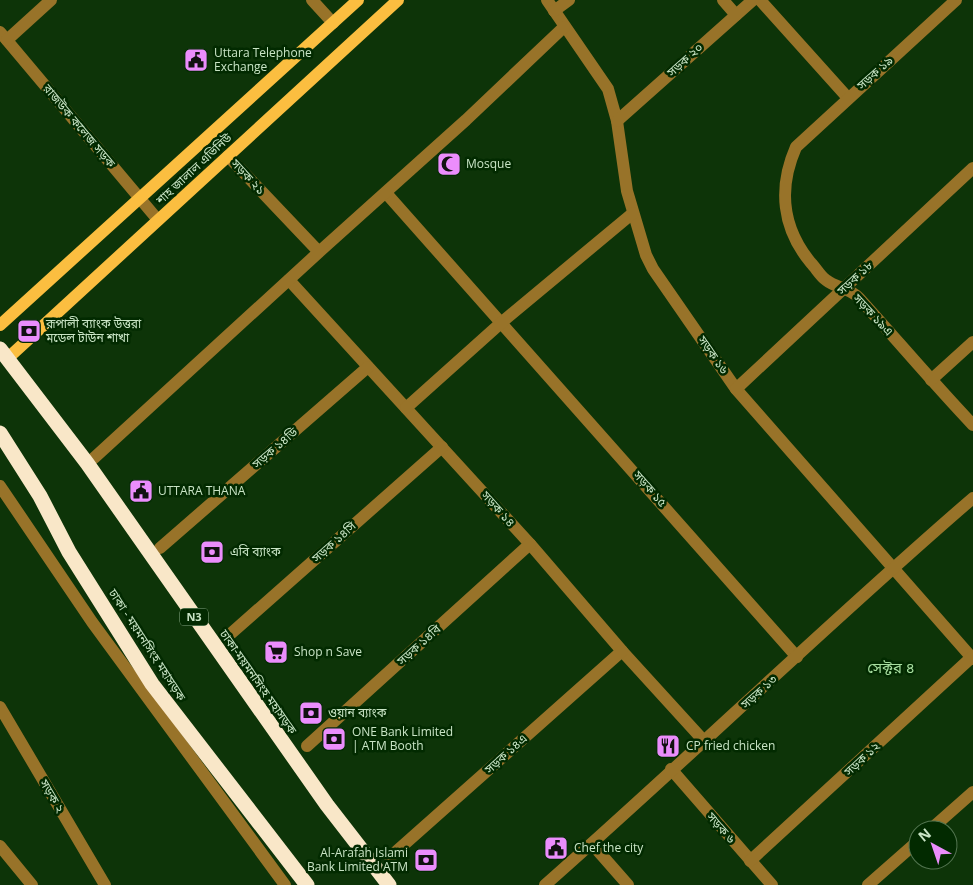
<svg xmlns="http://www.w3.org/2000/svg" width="973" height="885" font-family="'Open Sans','Noto Sans Bengali',sans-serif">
<rect width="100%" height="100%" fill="#0d3408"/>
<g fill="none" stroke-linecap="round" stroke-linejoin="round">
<g stroke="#987329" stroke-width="12">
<polyline points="312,0 333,23"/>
<polyline points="547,0 608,89 617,121 627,191 646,255 653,269 736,389 973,659"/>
<polyline points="723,0 736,15"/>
<polyline points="760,0 848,98"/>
<path d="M956,0L796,147C778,188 782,228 811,263C816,268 820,276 826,280C836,288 850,288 859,298C897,340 934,384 973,425"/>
<polyline points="554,11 569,0"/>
<polyline points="0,32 158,220"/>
<polyline points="7,40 51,0"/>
<polyline points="617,121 753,0"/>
<polyline points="386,193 797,657"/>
<polyline points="289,280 530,544 622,651 704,741"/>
<polyline points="931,380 973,342"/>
<polyline points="736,389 973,168"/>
<polyline points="406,408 502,322 633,213"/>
<polyline points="94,458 319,252 228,156 319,252 466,120 564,27"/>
<polyline points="0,486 92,622 285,885"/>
<polyline points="160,548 368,367"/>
<polyline points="227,637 442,447"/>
<polyline points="0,707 105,885"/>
<polyline points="307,746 530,544"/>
<polyline points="671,769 772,885"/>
<polyline points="930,830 973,792"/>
<polyline points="592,844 628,885"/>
<polyline points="0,846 32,885"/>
<polyline points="390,857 622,651"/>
<polyline points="750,861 973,656"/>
<path d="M545,885C689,758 827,624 973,498"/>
<polyline points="868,885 918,841"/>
</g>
<g stroke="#fbbe40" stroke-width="12">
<polyline points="0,325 358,0"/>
<polyline points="8,358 398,0"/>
</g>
<g stroke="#f9e7c8" stroke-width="15">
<polyline points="0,349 87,463 327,805 389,885"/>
<polyline points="0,433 40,496 69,552 152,684 307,885"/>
</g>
</g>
<defs>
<g id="civic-square" transform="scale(1.25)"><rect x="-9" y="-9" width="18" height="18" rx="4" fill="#eb8dfc" stroke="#022a00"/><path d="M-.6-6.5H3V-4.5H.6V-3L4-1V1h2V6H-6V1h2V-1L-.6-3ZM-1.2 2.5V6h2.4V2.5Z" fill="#111"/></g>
<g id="mosque-square" transform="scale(1.25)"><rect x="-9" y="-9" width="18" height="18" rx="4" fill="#eb8dfc" stroke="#022a00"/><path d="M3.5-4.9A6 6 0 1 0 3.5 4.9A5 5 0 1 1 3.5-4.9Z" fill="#111"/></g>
<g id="bank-square" transform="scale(1.25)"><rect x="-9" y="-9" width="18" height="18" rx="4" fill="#eb8dfc" stroke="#022a00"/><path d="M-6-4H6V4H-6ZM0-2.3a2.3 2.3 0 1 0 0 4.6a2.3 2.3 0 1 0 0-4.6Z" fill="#111"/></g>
<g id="supermarket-square" transform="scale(1.25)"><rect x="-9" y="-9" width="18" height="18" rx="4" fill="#eb8dfc" stroke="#022a00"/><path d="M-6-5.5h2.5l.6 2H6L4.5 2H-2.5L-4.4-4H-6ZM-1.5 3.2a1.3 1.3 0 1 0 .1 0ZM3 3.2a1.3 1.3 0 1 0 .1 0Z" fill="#111"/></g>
<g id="restaurant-square" transform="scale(1.25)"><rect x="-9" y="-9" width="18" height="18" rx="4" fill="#eb8dfc" stroke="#022a00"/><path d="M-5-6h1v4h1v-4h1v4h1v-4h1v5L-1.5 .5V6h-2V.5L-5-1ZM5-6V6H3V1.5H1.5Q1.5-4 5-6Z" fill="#111"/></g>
</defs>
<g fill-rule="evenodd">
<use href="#civic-square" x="196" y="60"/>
<use href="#mosque-square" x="449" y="164"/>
<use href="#bank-square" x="29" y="331"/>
<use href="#civic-square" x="141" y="491"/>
<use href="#bank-square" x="212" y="552"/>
<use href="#supermarket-square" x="276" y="652"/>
<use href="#bank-square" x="311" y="713"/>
<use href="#bank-square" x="334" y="739"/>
<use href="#restaurant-square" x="668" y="746"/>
<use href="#civic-square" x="556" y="848"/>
<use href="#bank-square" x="426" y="860"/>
</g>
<g text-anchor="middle" stroke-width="5" stroke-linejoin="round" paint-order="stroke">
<rect fill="#022a00" stroke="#8dac8a" stroke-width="1" x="180" y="608.5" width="28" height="17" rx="4"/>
<g font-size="11" font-weight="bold" fill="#c9e4c5">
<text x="194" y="621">N3</text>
</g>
<g font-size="12" fill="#c9e4c5" stroke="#022a00" text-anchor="start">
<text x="214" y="57">Uttara Telephone<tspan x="214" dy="14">Exchange</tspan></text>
<text x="466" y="168">Mosque</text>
<text x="46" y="328">রূপালী ব্যাংক উত্তরা<tspan x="46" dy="14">মডেল টাউন শাখা</tspan></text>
<text x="158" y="495">UTTARA THANA</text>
<text x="230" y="556">এবি ব্যাংক</text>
<text x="294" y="656">Shop n Save</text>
<text x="328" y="717">ওয়ান ব্যাংক</text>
<text x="352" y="736">ONE Bank Limited<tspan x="352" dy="14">| ATM Booth</tspan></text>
<text x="686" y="750">CP fried chicken</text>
<text x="574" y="852">Chef the city</text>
<text x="408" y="857" text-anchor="end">Al-Arafah Islami<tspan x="408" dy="14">Bank Limited ATM</tspan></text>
</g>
<g font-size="12" fill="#c9e4c5" stroke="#022a00">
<text transform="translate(685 60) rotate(-42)" y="4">সড়ক ২০</text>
<text transform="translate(875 73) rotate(-42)" y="4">সড়ক ১৯</text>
<text transform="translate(79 126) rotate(50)" y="4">রাজউক কলেজ সড়ক</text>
<text transform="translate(194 169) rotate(-43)" y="4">শাহ জালাল এভিনিউ</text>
<text transform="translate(248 177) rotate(47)" y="4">সড়ক ২১</text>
<text transform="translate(855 278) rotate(-43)" y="4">সড়ক ১৮</text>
<text transform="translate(873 315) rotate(47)" y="4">সড়ক ১৯এ</text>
<text transform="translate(713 355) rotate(55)" y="4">সড়ক ১৬</text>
<text transform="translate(275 448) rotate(-41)" y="4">সড়ক ১৪ডি</text>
<text transform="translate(650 489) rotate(49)" y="4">সড়ক ১৫</text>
<text transform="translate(498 509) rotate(48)" y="4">সড়ক ১৪</text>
<text transform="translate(334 542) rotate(-42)" y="4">সড়ক ১৪সি</text>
<text transform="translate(147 645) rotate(57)" y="4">ঢাকা - ময়মনসিংহ মহাসড়ক</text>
<text transform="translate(419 645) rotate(-42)" y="4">সড়ক ১৪বি</text>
<text transform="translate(258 682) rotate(55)" y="4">ঢাকা-ময়মনসিংহ মহাসড়ক</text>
<text transform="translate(759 692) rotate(-42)" y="4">সড়ক ১৩</text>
<text transform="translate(506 754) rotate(-42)" y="4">সড়ক ১৪এ</text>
<text transform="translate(862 759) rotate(-43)" y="4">সড়ক ১২</text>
<text transform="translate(52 796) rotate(60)" y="4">সড়ক ২</text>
<text transform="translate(721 828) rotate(49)" y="4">সড়ক ৬</text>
</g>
<g font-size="15" fill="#a8dfa0" stroke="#022a00">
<text x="891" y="673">সেক্টর ৪</text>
</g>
</g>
<g transform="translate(933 845) rotate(320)"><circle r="24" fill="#022a00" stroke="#52744f"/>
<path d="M0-4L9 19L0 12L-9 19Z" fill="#eb8dfc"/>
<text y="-8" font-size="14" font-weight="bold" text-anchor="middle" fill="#c9e4c5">N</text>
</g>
</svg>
